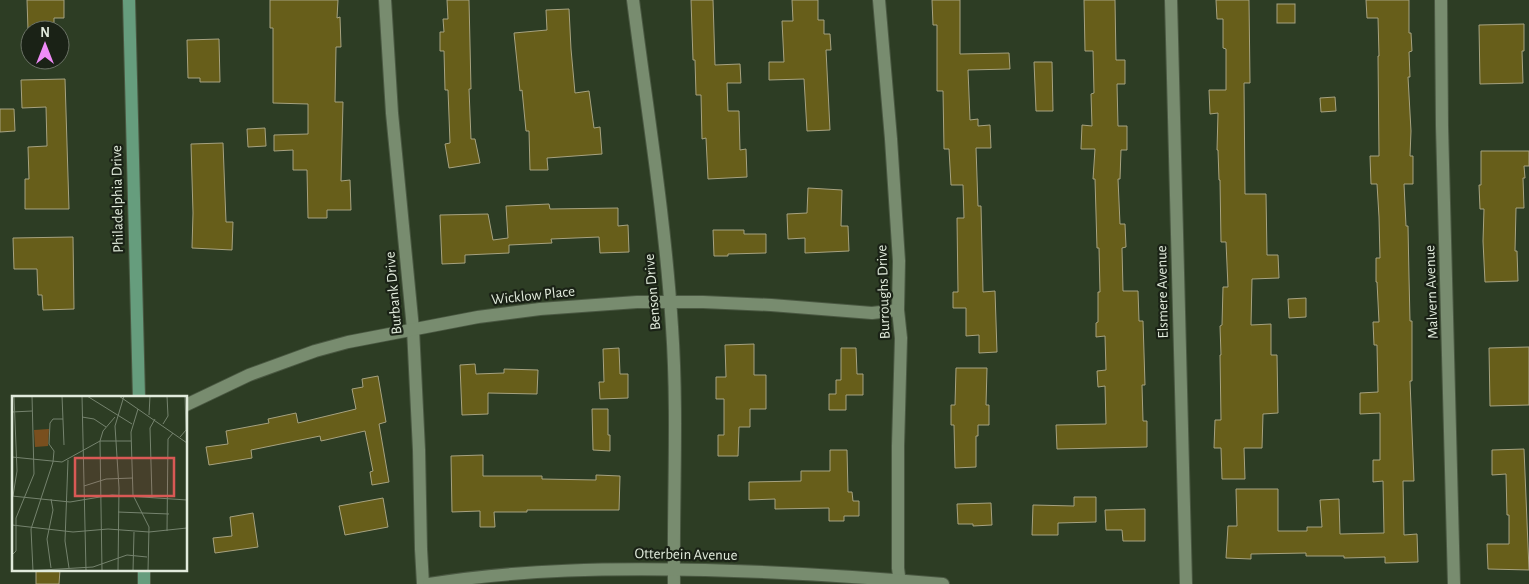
<svg xmlns="http://www.w3.org/2000/svg" width="1529" height="584" font-family="'Alegreya Sans',sans-serif">
<rect width="100%" height="100%" fill="#2d3d24"/>
<g fill="#675e1a" stroke="#a6a280">
<polygon points="27,0 64,0 64,18 54,18 54,30 28,30"/>
<polygon points="270,0 338,0 337,18 340,17 341,47 336,47 335,102 343,102 341,181 350,180 351,210 327,210 327,218 308,218 307,170 293,170 293,150 274,151 274,135 308,134 308,104 273,103 273,28 270,28"/>
<polygon points="447,0 469,0 471,89 469,89 471,139 475,139 480,163 449,168 445,144 450,143 448,90 445,90 444,51 440,51 440,32 444,32 443,19 448,19"/>
<polygon points="691,0 713,0 715,65 740,64 741,83 727,83 728,111 739,111 740,150 746,149 747,177 708,179 706,138 702,139 701,95 696,95 695,60 693,60"/>
<polygon points="792,0 818,0 818,20 824,20 824,34 830,34 831,50 826,50 830,130 807,131 804,79 769,80 769,62 784,62 782,21 793,21"/>
<polygon points="932,0 960,0 960,54 1009,53 1010,69 968,70 970,120 978,119 978,126 990,125 991,148 976,148 978,206 981,206 983,292 995,291 997,352 979,353 979,335 966,336 966,308 953,308 953,292 958,292 957,218 964,218 963,185 951,185 949,149 944,149 943,91 937,91 937,25 933,25"/>
<polygon points="1084,0 1115,0 1116,60 1125,60 1125,84 1117,84 1118,126 1127,126 1127,150 1121,150 1120,179 1118,179 1120,224 1125,224 1126,247 1122,248 1123,291 1138,291 1139,321 1143,321 1145,385 1142,385 1143,421 1147,421 1147,447 1057,449 1056,425 1106,424 1105,386 1098,387 1097,371 1106,370 1105,336 1096,337 1096,323 1098,322 1098,292 1100,292 1099,248 1097,248 1095,179 1093,179 1095,149 1081,149 1082,125 1092,126 1091,94 1094,93 1093,51 1085,51"/>
<polygon points="1216,0 1249,0 1250,83 1244,83 1245,194 1266,194 1267,255 1278,255 1279,278 1252,279 1251,325 1271,324 1271,355 1277,355 1278,413 1263,414 1262,448 1244,448 1245,479 1222,479 1221,448 1214,448 1215,420 1221,420 1220,355 1221,355 1220,326 1222,325 1223,287 1228,287 1226,242 1221,242 1220,180 1219,180 1218,150 1217,150 1218,113 1210,114 1209,90 1226,90 1226,49 1223,48 1223,19 1217,19"/>
<polygon points="1366,0 1409,0 1409,33 1411,33 1412,51 1409,52 1410,77 1408,77 1411,131 1410,156 1413,156 1413,184 1404,184 1406,226 1408,226 1409,277 1410,321 1412,321 1412,381 1410,381 1414,481 1403,481 1404,535 1417,534 1418,562 1385,563 1385,557 1344,558 1344,556 1306,556 1306,553 1251,554 1251,559 1226,558 1228,526 1237,526 1236,489 1278,489 1278,531 1307,531 1307,527 1322,527 1320,500 1339,499 1340,534 1384,533 1383,481 1373,482 1373,460 1380,460 1380,413 1360,414 1360,393 1378,392 1377,345 1374,345 1373,322 1379,322 1377,282 1376,282 1376,258 1380,258 1379,217 1377,184 1371,184 1370,156 1379,156 1378,56 1379,56 1378,18 1367,18"/>
<rect x="1277" y="4" width="18" height="19"/>
<polygon points="569,9 571,49 575,93 589,91 594,128 600,127 602,154 547,158 548,170 530,170 529,131 526,131 522,90 520,91 514,33 547,30 546,10"/>
<polygon points="1524,24 1524,51 1522,51 1523,83 1480,84 1479,25"/>
<polygon points="219,39 220,82 200,82 200,78 188,78 187,40"/>
<polygon points="1034,62 1052,62 1053,111 1036,111"/>
<polygon points="65,79 69,209 25,209 25,179 29,179 28,147 47,146 46,107 22,108 21,80"/>
<polygon points="1335,97 1336,111 1321,112 1320,98"/>
<polygon points="0,109 14,109 15,131 0,132"/>
<polygon points="265,128 266,146 248,147 247,129"/>
<polygon points="223,143 226,222 233,222 232,250 192,248 193,213 191,144"/>
<polygon points="1481,151 1529,151 1529,166 1524,166 1525,178 1523,178 1524,208 1516,208 1515,251 1517,251 1518,281 1485,282 1483,241 1484,209 1480,209 1479,185 1481,185"/>
<polygon points="808,188 842,190 841,226 848,226 849,251 805,253 805,238 788,239 787,214 807,213"/>
<polygon points="549,204 550,209 618,208 618,226 628,225 629,252 600,253 599,237 551,239 552,243 509,245 509,253 465,255 465,263 442,264 440,215 488,214 493,240 508,238 506,206"/>
<polygon points="713,230 744,230 744,234 766,234 766,253 728,254 728,256 714,256"/>
<polygon points="73,237 74,309 43,310 42,295 38,295 37,269 14,269 13,238"/>
<polygon points="1306,298 1306,317 1289,318 1288,299"/>
<polygon points="754,344 754,375 766,375 766,409 750,409 750,427 739,427 738,456 718,456 718,435 724,435 724,399 716,399 716,377 726,377 725,345"/>
<polygon points="1529,347 1529,405 1490,406 1489,348"/>
<polygon points="619,348 620,374 628,374 628,398 600,399 599,382 604,382 603,349"/>
<polygon points="841,348 856,348 857,374 863,374 863,395 846,395 846,410 829,410 829,394 836,394 836,380 841,380"/>
<polygon points="475,364 476,374 504,373 504,369 538,370 537,394 488,393 488,414 462,415 460,365"/>
<polygon points="956,368 987,368 986,405 989,405 989,425 978,425 978,436 976,436 976,467 955,468 954,425 951,425 951,405 955,405"/>
<polygon points="378,376 386,422 379,424 389,482 372,485 370,472 373,471 365,431 321,441 320,436 251,450 252,458 209,465 206,447 228,444 226,431 269,423 268,419 296,413 298,423 356,409 352,389 363,387 362,379"/>
<polygon points="592,409 608,409 608,435 610,435 610,451 593,450"/>
<polygon points="1524,449 1529,570 1488,569 1487,544 1509,544 1509,515 1507,515 1506,474 1492,475 1492,450"/>
<polygon points="830,450 847,450 848,492 852,492 853,501 859,501 859,516 844,516 844,521 829,521 829,508 775,509 775,499 749,500 749,482 801,481 801,471 830,471"/>
<polygon points="483,455 483,476 542,476 542,479 596,480 596,475 620,476 619,510 527,510 527,512 494,512 495,527 480,527 480,511 452,512 451,456"/>
<polygon points="1074,497 1096,497 1096,522 1058,523 1058,535 1032,535 1033,505 1074,506"/>
<polygon points="383,498 388,527 345,535 339,506"/>
<polygon points="991,503 992,525 973,526 973,524 958,524 957,504"/>
<polygon points="1145,509 1145,541 1123,541 1122,530 1106,530 1105,510"/>
<polygon points="253,513 258,547 215,553 213,538 232,536 230,517"/>
<polygon points="36,570 60,570 59,584 36,584"/>
</g>
<g fill="none" stroke-linecap="round" stroke-linejoin="round">
<g stroke="#4a5842" stroke-width="14">
<g id="street">
<polyline points="385,0 392,113 413,329 419,450 421,549 423,584"/>
<path d="M633,0C647,109 665,217 672,327C678,412 673,498 674,584"/>
<polyline points="879,0 891,139 899,261 898,310 901,338 898,446 898,568 900,584"/>
<polyline points="1171,0 1186,584"/>
<polyline points="1441,0 1442,126 1454,584"/>
<polyline points="186,405 249,375 315,351 348,342 478,317 540,309 637,302 703,302 771,305 872,313 898,310"/>
<path d="M429,584C521,569 613,568 705,570C784,572 863,577 943,584"/>
</g>
</g>
<g stroke="#4a5842" stroke-width="14">
<g id="secondary">
<polyline points="129,0 139,398"/>
<polyline points="144,570 144,584"/>
</g>
</g>
<use href="#street" stroke="#788c6f" stroke-width="12"/>
<use href="#secondary" stroke="#669d7d" stroke-width="12"/>
</g>
<g text-anchor="middle" stroke-width="4.5" stroke-linejoin="round" paint-order="stroke">
<g font-size="15" fill="#e1ebdc" stroke="#1a2216">
<text transform="translate(117 199) rotate(-91)" y="5">Philadelphia Drive</text>
<text transform="translate(652 292) rotate(-95)" y="5">Benson Drive</text>
<text transform="translate(883 292) rotate(-92)" y="5">Burroughs Drive</text>
<text transform="translate(1162 292) rotate(-91)" y="5">Elsmere Avenue</text>
<text transform="translate(1431 292) rotate(-92)" y="5">Malvern Avenue</text>
<text transform="translate(393 293) rotate(-95)" y="5">Burbank Drive</text>
<text transform="translate(533 295) rotate(-6)" y="5">Wicklow Place</text>
<text transform="translate(686 554) rotate(1)" y="5">Otterbein Avenue</text>
</g>
</g>
<g transform="translate(12 396)">
<rect width="175" height="175" fill="#2d3d24"/>
<path d="M37,33L36,50L23,51L22,34Z" fill="#794f1e"/>
<path fill="none" stroke="#75836e" stroke-width="1" d="M50,0L52,49M70,0L74,175M75,0L120,28M107,0L175,47M126,13L119,36L121,99L137,131L136,175M0,16L20,15M137,19L138,0M70,21L82,23L94,31M151,28L156,20L155,0M168,41L174,34L173,0M175,57V94M0,61L50,66L88,45H119M56,64L53,145L57,172M72,90L94,83L121,82M175,99V124M0,100L58,106L100,99L175,104M1,100L5,75L2,0M140,102L138,32L143,23M106,116L157,118M0,129L61,136L96,133L137,136L175,132M155,135L156,43L161,37M0,159L4,155V122L22,78L20,0M39,172L35,143L41,114L39,103M14,175L81,171L115,159L135,161M21,175L19,133L41,66L42,55L37,48L38,27L41,23H51M90,175L88,45L91,35L103,21M106,175L107,92L103,30L112,0M121,175L122,136"/>
<path fill="#d95955" fill-opacity="0.15" stroke="#d95955" stroke-width="2.5" d="M63,62H162V100H63Z"/>
<rect width="175" height="175" fill="none" stroke="#e1ebdc" stroke-width="2.5"/>
</g>
<g transform="translate(45 45)"><circle r="24" fill="#1a2216" stroke="#6a7265"/>
<path d="M0-4L9 19L0 12L-9 19Z" fill="#ef8bf7"/>
<text y="-8" font-size="14" font-weight="bold" text-anchor="middle" fill="#e1ebdc">N</text>
</g>
</svg>
